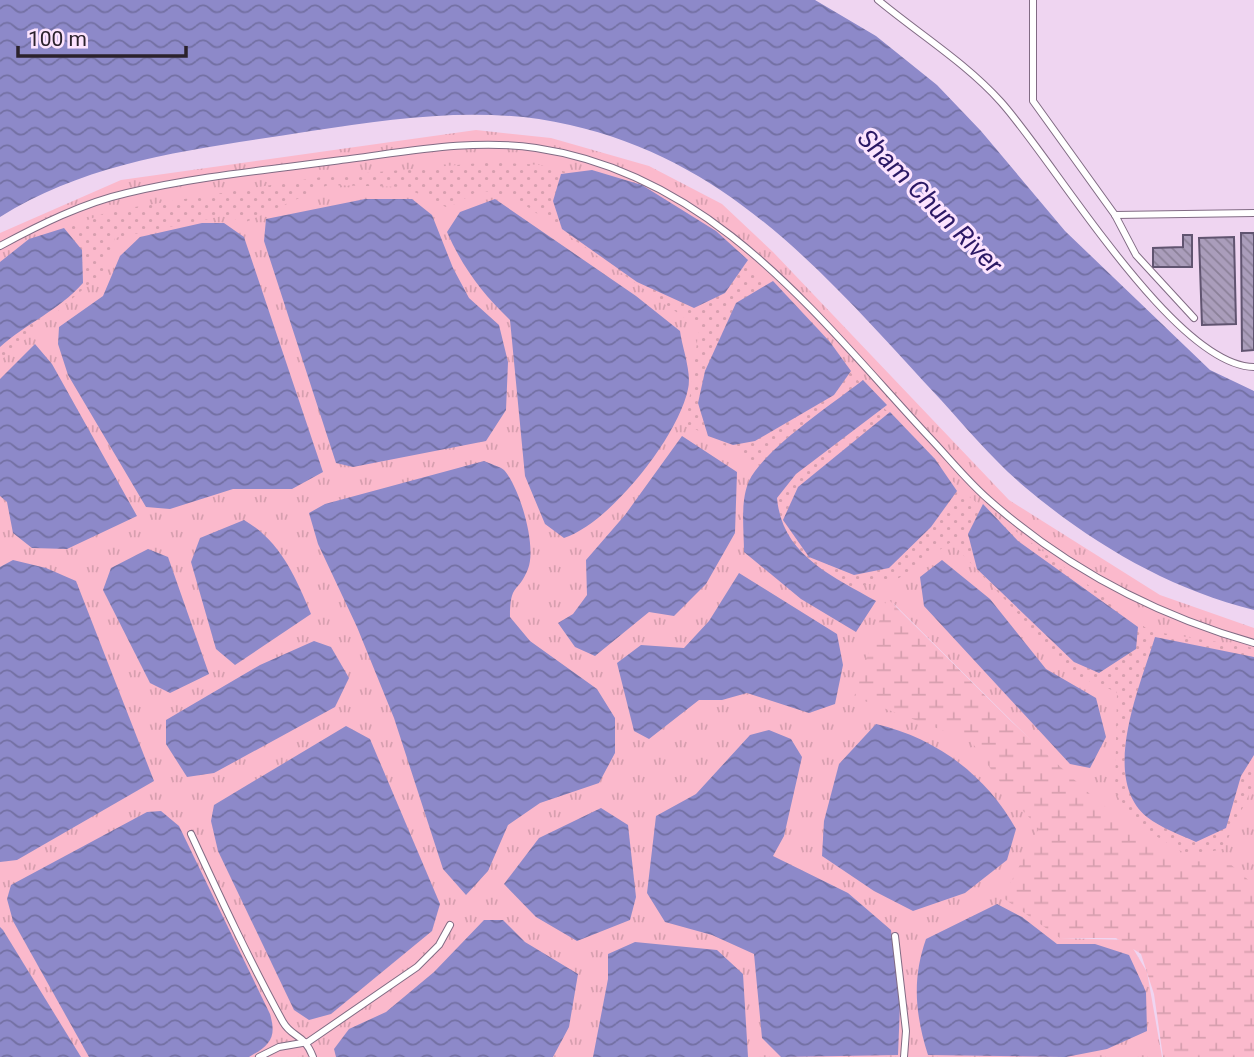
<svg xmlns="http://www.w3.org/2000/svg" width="1254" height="1057" font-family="Roboto,sans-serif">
<defs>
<pattern id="grass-tufts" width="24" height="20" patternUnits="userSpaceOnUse" patternTransform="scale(1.75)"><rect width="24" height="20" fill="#fbb9cc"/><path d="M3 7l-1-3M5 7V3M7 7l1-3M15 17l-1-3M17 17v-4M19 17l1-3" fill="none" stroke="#d79faf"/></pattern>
<pattern id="wetland-marsh" width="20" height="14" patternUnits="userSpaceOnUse" patternTransform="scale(1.75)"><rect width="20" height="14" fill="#fbb9cc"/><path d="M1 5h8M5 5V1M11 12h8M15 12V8" fill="none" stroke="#d79faf"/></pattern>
<pattern id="park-dots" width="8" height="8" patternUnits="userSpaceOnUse" patternTransform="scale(1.75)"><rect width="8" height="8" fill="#fbb9cc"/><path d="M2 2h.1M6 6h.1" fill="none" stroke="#d79faf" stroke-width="1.8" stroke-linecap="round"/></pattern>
<pattern id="water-waves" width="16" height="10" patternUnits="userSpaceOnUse" patternTransform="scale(1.75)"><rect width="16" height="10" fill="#8d89c9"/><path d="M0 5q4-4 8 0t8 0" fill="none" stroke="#7370a3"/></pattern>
<pattern id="building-back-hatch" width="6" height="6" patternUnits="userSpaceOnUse" patternTransform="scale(1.75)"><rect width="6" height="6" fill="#aa9dbb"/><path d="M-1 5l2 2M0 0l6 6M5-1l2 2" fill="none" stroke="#8b8098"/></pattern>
</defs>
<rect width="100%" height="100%" fill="#efd5f1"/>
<polygon fill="url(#grass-tufts)" points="476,130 551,138 649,166 722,204 773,252 1009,500 1160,595 1254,628 1254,962 893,603 1052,832 1060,938 1128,940 1147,972 1162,1057 0,1057 0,233 121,180"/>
<polygon fill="url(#wetland-marsh)" points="887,598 1013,723 1092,796 1138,833 1181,861 1228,862 1254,885 1254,1057 1163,1057 1154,994 1141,954 1116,938 1060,938 999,895 1011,882 1039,828 1012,799 971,741 854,697"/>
<polygon fill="url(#park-dots)" points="491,162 540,165 641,192 755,271 964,493 1150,631 1254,648 1254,784 1223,849 1189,856 1141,827 1115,793 1117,692 1076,676 951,542 899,578 855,587 805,575 770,510 773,479 755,462 686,424 699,328 515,198 480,190 448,208 404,187 328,185 246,222 223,216 115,238 103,272 0,361 0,270 31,243 110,211 321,177"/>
<g fill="url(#water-waves)">
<path d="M0,0H815L876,36L937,85L981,131L1065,231L1210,370L1254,391V610C1169,589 1093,544 1026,488C995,462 968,430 941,400C832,283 735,162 570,125C483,105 398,118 311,131C206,148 93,158 0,217Z"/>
<polygon points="592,170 642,185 716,231 748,260 725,293 694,308 637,282 562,229 553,201 561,174"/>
<polygon points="365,199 412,199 432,215 453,268 469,298 499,325 508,362 506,410 486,441 353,467 336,463 264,241 266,219"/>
<path d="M495,199L636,296L680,331C682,347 692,373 688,389C678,437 610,523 564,538L545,524L525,476L510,320C482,293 463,268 447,232L460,212Z"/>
<polygon points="202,223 224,223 244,237 323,472 292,489 233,489 170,509 146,507 68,375 58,344 59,327 103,296 120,256 140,237"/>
<path d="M64,228L82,250L83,283C58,311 28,322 0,347V262L29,239Z"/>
<polygon points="773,281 830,342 851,371 834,395 755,441 733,445 708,436 698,403 705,371 736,303"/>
<polygon points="35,344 52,364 137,516 67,549 32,548 13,533 7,502 0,496 0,379"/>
<path d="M863,380L887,405L796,474L777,498C782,555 832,576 876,601L856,632L801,599L744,552C744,530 740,501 749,481C764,449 834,403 863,380Z"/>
<polygon points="890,412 935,459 957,491 931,527 889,568 854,575 809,557 783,520 798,487"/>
<polygon points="682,436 737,472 735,533 706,584 674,616 649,612 595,656 575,647 558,623 573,614 587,595 586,560 625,515"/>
<path d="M484,461C490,464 499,466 504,470C520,488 537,546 528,569C518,594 510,582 510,617L530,641L597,689L615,718V753L599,783L540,803L508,825L488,871L466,895L443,869L394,718L357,627L318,544L309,513L325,504Z"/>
<polygon points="983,504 1018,541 1138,627 1136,649 1099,673 1074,662 977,569 968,534"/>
<path d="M244,520C280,541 295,576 311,614L235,665L216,649L191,562L200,538Z"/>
<polygon points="148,549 168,557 209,674 170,693 150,683 103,590 111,568"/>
<polygon points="13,560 46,568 76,581 154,781 17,860 0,862 0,567"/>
<polygon points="942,560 990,599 1046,669 1096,698 1106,737 1090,768 1070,764 924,606 920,577"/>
<polygon points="739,573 837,634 843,665 835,704 809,713 747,693 722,700 699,700 649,739 634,731 617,663 641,645 684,648 709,621"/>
<path d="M1155,637L1254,657V755L1241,776L1226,828L1196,842C1181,835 1161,828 1147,817C1099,778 1141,684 1155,637Z"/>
<polygon points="314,641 331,647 349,678 335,707 214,773 187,777 166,744 166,720 260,665"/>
<path d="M876,724C936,738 986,775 1016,829L1007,860L965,893L913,911L874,891L822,856L824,821L839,764Z"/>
<polygon points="346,726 370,739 440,904 432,931 331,1014 309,1020 294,1010 218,851 211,821 214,805"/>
<polygon points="769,730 791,739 802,757 784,836 773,856 848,893 891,930 900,1005 898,1055 781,1057 762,1038 754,954 712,935 665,922 647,893 656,816 696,794 750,735"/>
<polygon points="601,808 628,825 636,897 630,920 577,941 536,917 504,884 539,838"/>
<path d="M161,811L179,826L270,1014C277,1038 270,1045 249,1057H89L13,921L7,899L11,885L147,812Z"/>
<path d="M997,904L1022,917L1057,944H1095L1129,955L1146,992L1147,1031L1107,1049L1066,1057L928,1055C915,1014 912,979 926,939Z"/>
<polygon points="484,920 503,920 525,942 578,974 569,1027 553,1057 336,1057 334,1049 349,1029 386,1012 434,972"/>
<polygon points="0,927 3,930 81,1057 0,1057"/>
<polygon points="635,942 717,950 743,974 748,1057 593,1057 608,979 608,954"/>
</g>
<g fill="url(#building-back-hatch)" stroke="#605470" stroke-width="2">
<polygon points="1241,233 1254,233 1254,350 1242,351"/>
<polygon points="1183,235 1192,235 1192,267 1153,267 1153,248 1183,247"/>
<polygon points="1234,237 1236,324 1202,325 1199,238"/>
</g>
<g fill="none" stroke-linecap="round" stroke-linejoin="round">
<g stroke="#816b84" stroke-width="8">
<g id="service">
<path d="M878,0C919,34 966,63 1001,102C1055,162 1174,366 1254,367"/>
<polyline points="1033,0 1033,101 1115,215 1136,255 1194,318"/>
<polyline points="1115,215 1254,213"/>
<path d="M0,246C39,225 83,203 127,193C194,177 266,170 334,161C401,153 469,138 536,148C712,174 816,315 929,437C949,458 967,481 989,500C1066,568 1155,615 1254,643"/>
<path d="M191,834C220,897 249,960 283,1022C292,1038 304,1033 313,1057"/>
<polyline points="895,936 906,1031 904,1057"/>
<polyline points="259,1057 279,1047 308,1042 417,967 439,945 450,925"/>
</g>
</g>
<use href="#service" stroke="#fff" stroke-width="6"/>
</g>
<g text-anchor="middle" stroke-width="6" stroke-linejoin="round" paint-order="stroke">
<g font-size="26" font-style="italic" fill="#2b1965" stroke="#fce3fe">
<text transform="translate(930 201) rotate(45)" y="9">Sham Chun River</text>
</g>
</g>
<path d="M18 46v10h168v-10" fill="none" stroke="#2b222c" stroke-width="3.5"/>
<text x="28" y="46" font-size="21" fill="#2b222c" stroke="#fce3fe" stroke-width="5" paint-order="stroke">100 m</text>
</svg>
